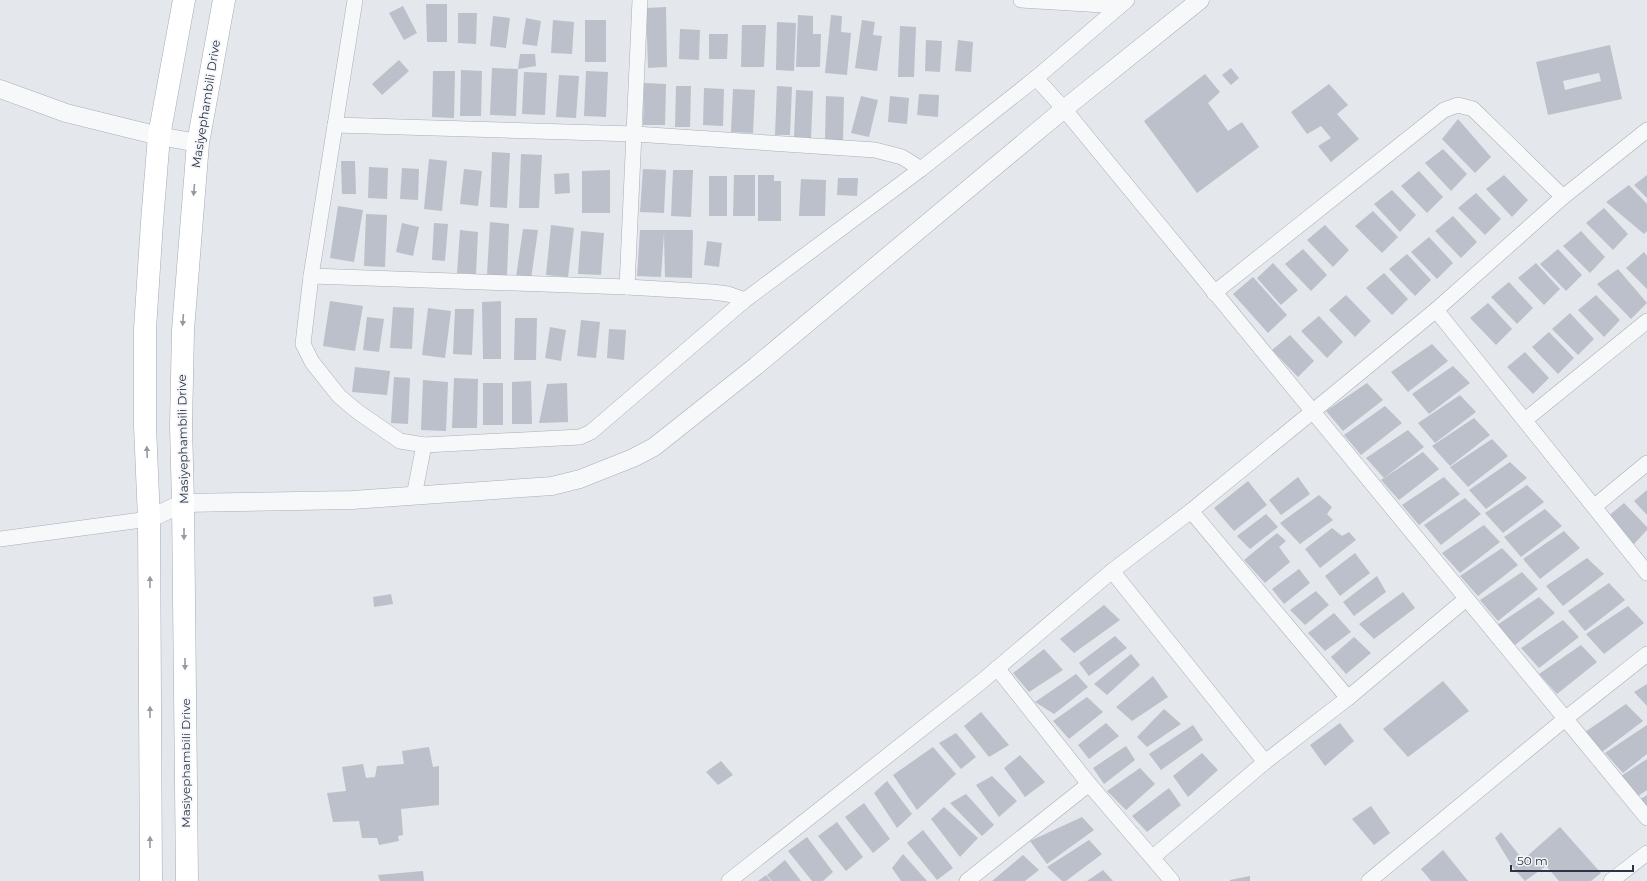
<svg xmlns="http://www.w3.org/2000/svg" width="1647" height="881" font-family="Montserrat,sans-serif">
<rect width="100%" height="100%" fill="#e4e7ec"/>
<g fill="#bbc0ca" fill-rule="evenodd">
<polygon points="426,4 447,4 447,42 427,42"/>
<polygon points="403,6 417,33 404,40 389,13"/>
<polygon points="666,7 667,67 648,68 646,8"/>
<polygon points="458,13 477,13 476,44 458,43"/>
<polygon points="798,15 813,16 813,34 821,34 820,67 796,67"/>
<polygon points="831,15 842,16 841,32 851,33 847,75 825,73"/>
<polygon points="493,16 510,18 506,48 490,46"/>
<polygon points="526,18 541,21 537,46 522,44"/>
<polygon points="553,20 574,22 572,54 551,53"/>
<rect x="585" y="20" width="21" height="42"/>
<polygon points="862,20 875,22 873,35 882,36 877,71 855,68"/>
<polygon points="777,22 796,23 794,71 776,70"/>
<polygon points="742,25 766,25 764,67 741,67"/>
<polygon points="900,26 916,27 914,77 898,77"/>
<polygon points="680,29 700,30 699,60 679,59"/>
<polygon points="709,34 728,34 727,59 709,59"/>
<polygon points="926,40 942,41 940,72 925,71"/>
<polygon points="958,40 973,42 971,72 955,71"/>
<path d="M1610,45L1622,99L1548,115L1536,62ZM1599,73L1601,81L1565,90L1563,81Z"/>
<polygon points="520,54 535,54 536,66 518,69"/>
<polygon points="399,60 409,71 382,95 372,84"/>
<polygon points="492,68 518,69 516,116 490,115"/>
<polygon points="1231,68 1239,78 1231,85 1222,75"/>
<polygon points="461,70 482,71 481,116 460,116"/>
<polygon points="433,71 455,71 454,118 432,117"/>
<polygon points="586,71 608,72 606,117 584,116"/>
<polygon points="524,72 547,73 545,115 522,114"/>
<polygon points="1205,74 1220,92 1208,103 1228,131 1242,122 1259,147 1197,193 1144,121"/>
<polygon points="559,75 579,76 576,118 556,117"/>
<polygon points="644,83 666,84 665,125 643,125"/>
<polygon points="1329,84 1348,105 1337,114 1359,139 1331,162 1318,146 1331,138 1321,126 1307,134 1291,112"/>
<polygon points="676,86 691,86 690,127 675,127"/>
<polygon points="777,86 792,87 790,135 775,135"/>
<polygon points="704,88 724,89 723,126 703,125"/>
<polygon points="733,89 755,90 753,133 731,132"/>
<polygon points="796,90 813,91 811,138 794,137"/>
<polygon points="919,94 939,95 938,117 917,115"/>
<polygon points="826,96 844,97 843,141 825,140"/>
<polygon points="861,96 878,100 869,137 851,133"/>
<polygon points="890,96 909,98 907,124 888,122"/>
<polygon points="1458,119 1491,157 1475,173 1442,139"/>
<polygon points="1443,149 1467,174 1451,191 1425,163"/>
<polygon points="492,152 510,153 507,208 490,207"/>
<polygon points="521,154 542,155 539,208 519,208"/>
<polygon points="429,159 447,161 442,211 424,209"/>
<polygon points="341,161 355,161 356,194 342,194"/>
<polygon points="369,167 388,168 387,199 368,198"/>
<polygon points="402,168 419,169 418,200 400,199"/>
<polygon points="464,169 482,171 478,206 460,204"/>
<polygon points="643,169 666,170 664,213 640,212"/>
<polygon points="610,170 610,213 582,213 582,171"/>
<polygon points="673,170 693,170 691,217 671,216"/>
<polygon points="1419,171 1443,197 1427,213 1401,186"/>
<polygon points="569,173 570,193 555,194 554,174"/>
<polygon points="734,175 755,175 755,216 733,216"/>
<polygon points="758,175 774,175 774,181 781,181 781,221 758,221"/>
<polygon points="1504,175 1528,200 1512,217 1486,189"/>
<polygon points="1647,175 1647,198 1634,185"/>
<rect x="709" y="176" width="18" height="40"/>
<polygon points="838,178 858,178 857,196 837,195"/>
<polygon points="801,179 826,180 825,216 799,216"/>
<polygon points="1629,185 1647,204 1647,231 1644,234 1606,202"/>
<polygon points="1392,190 1416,215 1400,232 1374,204"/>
<polygon points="1476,193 1501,219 1485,235 1458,208"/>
<polygon points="338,206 363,210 354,262 330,258"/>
<polygon points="1604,208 1628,234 1613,250 1586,223"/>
<polygon points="1373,211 1398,237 1382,253 1355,226"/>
<polygon points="366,214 387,215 385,267 364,266"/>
<polygon points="1453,216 1477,242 1461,258 1435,231"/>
<polygon points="490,222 509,224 507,276 487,275"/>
<polygon points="402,223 419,227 413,256 396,252"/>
<polygon points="434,223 448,224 445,261 432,260"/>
<polygon points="551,225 574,228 568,277 546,275"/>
<polygon points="1325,225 1349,250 1333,267 1307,240"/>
<polygon points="523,229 538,230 531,279 516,277"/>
<polygon points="460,230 478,232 476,274 457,273"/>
<polygon points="640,230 693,230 692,278 665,277 664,234 661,277 637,276"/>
<polygon points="581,231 604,233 601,275 578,274"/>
<polygon points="1581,231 1605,257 1590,273 1563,246"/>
<polygon points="1429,237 1453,263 1437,279 1411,252"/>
<polygon points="707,241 722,243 719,267 704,265"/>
<polygon points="1303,249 1327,275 1311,291 1285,264"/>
<polygon points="1558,249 1582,275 1566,291 1540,264"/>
<polygon points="1644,252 1647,256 1647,289 1626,268"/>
<polygon points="1407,254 1431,280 1415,296 1389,269"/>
<polygon points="1273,263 1298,290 1281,305 1257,278"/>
<polygon points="1536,263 1560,289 1544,305 1518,278"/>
<polygon points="1618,269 1647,303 1631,319 1597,284"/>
<polygon points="1384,273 1408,299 1392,315 1366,288"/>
<polygon points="1253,277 1287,315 1268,333 1233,294"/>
<polygon points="1509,282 1533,308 1517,324 1491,297"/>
<polygon points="1346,295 1371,321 1355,337 1329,310"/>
<polygon points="1596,295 1620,320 1604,337 1578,310"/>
<polygon points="330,301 363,306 355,351 323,346"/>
<polygon points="501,301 501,359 483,359 482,302"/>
<polygon points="1488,303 1512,329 1496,345 1470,318"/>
<polygon points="393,307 414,308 412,349 390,348"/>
<polygon points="428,308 451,311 445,358 422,355"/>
<polygon points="455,309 474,309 472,355 453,354"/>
<polygon points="1570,313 1594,339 1578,355 1552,329"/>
<polygon points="1319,316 1343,342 1327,358 1301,331"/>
<polygon points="367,317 384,319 379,352 363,350"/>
<polygon points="515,318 537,318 536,360 514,360"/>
<polygon points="581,320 600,322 596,358 577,356"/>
<polygon points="550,327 566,330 561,361 545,358"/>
<polygon points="609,329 626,330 624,360 607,358"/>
<polygon points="1549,332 1574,358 1558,374 1532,347"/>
<polygon points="1290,335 1314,361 1298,377 1272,350"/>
<polygon points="1432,344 1448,361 1408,392 1391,372"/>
<polygon points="1525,352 1549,378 1533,394 1507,367"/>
<polygon points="1453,366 1470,383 1429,414 1412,394"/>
<polygon points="355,367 390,371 387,395 352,392"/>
<polygon points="394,377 410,378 408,424 391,423"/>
<polygon points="454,378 478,379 477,428 452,428"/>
<polygon points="423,380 448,382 446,431 421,430"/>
<polygon points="531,381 532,424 512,424 512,382"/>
<rect x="483" y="383" width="20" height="42"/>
<polygon points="567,383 568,422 539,423 547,384"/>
<polygon points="1367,383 1383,400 1343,431 1326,411"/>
<polygon points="1460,395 1476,412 1435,443 1418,423"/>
<polygon points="1385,406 1402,423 1361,455 1344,435"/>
<polygon points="1474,418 1490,435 1450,466 1432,446"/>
<polygon points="1408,430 1424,447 1384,478 1366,458"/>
<polygon points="1492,439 1508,456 1468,487 1450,467"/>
<polygon points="1423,452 1439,469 1399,500 1381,480"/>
<polygon points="1510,462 1527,478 1486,509 1469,490"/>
<polygon points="1298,477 1310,494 1281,515 1269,500"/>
<polygon points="1444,477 1460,494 1419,525 1402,505"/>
<polygon points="1248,481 1267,505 1234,531 1214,508"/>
<polygon points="1527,485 1544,502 1503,533 1485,513"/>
<polygon points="1647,490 1647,515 1634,501"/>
<polygon points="1319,495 1332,507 1327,514 1333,520 1300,544 1280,523"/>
<polygon points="1465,498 1481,514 1441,545 1424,525"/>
<polygon points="1624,503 1647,527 1647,530 1633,545 1606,518"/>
<polygon points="1545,509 1562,526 1521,557 1504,537"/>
<polygon points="1266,514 1278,527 1250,549 1237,536"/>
<polygon points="1484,525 1500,542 1460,573 1442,553"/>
<polygon points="1332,528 1342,536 1349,532 1356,540 1320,568 1305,549"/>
<polygon points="1564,531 1580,548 1540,579 1523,559"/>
<polygon points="1277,533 1286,541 1279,547 1290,562 1265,583 1244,560"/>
<polygon points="1502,548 1518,565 1478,596 1460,576"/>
<polygon points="1355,553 1370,573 1340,596 1325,576"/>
<polygon points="1587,558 1604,574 1563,606 1546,586"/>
<polygon points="1299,569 1310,583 1284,604 1272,589"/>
<polygon points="1522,572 1538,589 1498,621 1480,600"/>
<polygon points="1377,576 1386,592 1354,616 1343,602"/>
<polygon points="1609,583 1625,600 1585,631 1568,611"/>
<polygon points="1316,591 1329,605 1305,625 1290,610"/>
<polygon points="1403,592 1415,608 1374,639 1359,624"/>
<polygon points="391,594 393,604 374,607 373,597"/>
<polygon points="1539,597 1555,613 1515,645 1497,625"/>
<polygon points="1104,605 1120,620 1074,653 1060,639"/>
<polygon points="1628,606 1644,623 1604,654 1586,634"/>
<polygon points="1334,613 1351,632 1325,651 1308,633"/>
<polygon points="1563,620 1579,637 1539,668 1521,648"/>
<polygon points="1115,636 1127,648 1089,676 1079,663"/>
<polygon points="1354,637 1371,653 1346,674 1331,657"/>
<polygon points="1581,645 1597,662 1557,694 1539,674"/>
<polygon points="1044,649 1063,670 1029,692 1013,673"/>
<polygon points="1131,654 1140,665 1107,695 1094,684"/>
<polygon points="1076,674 1088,687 1054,714 1035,702"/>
<polygon points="1153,676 1168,697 1132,721 1116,707"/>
<polygon points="1443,681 1469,711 1408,757 1383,729"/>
<polygon points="1647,684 1647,706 1634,692"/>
<polygon points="1087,697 1103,712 1069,739 1053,721"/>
<polygon points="1626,704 1643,721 1602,752 1585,732"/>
<polygon points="1164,709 1181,724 1147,747 1137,737"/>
<polygon points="981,712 1009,745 989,757 964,726"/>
<polygon points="1106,723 1119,736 1089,759 1078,745"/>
<polygon points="1340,723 1354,741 1325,766 1310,745"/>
<polygon points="1193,725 1203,740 1161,770 1149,754"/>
<polygon points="1647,725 1647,754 1623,773 1605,753"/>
<polygon points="956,733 976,757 961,769 939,743"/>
<polygon points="1126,746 1135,760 1104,784 1093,768"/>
<polygon points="429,747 433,767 439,766 439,805 401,809 403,835 398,836 399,841 379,845 377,838 362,838 359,821 333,822 327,793 346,791 342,767 363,764 366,778 375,777 377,766 404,764 402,751"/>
<polygon points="933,747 956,774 917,810 893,775"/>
<polygon points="1202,753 1218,770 1188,797 1173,776"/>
<polygon points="1020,755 1045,782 1025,797 1004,768"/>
<polygon points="1647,759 1647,790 1638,796 1621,776"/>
<polygon points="721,761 733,775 718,785 706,772"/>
<polygon points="1140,768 1155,784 1126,810 1107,791"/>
<polygon points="992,776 1017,801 999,817 976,785"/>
<polygon points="887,781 912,814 897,828 874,793"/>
<polygon points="1169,788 1181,805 1147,832 1132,816"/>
<polygon points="966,794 994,825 982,836 950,803"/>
<polygon points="1647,795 1647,809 1639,800"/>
<polygon points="864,803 890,839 873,853 845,817"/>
<polygon points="1371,806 1390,833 1374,845 1352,819"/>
<polygon points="944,807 978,838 960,857 931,819"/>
<polygon points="1082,817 1094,830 1047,864 1030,841"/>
<polygon points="837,822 863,857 846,871 818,836"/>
<polygon points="1560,827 1601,873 1591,881 1559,881 1546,866 1525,881 1514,869 1495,838 1501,832 1523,860"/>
<polygon points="923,830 953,868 937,880 907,843"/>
<polygon points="807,837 833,872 823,881 812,881 788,851"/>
<polygon points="1089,840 1102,854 1066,881 1062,881 1047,867"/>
<polygon points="1443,850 1468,881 1431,881 1421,869"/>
<polygon points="903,854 927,881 901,881 892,868"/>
<polygon points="1023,855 1039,870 1025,881 992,881"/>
<polygon points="785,860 801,881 772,881 767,875"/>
<polygon points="1103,870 1113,881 1087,881"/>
<polygon points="423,871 424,881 380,881 378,875"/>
<polygon points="766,875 771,881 758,881"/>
<polygon points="1250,876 1250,881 1230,881 1230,880"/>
</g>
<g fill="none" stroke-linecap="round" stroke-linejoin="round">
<g stroke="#a9aeb7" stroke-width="16">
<g id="minor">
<polyline points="355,0 311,276 303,344 312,362 339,396 358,412 400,441 424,445 414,496"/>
<polyline points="1021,0 1120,6"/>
<polyline points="1036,78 1064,109 1647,818"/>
<polyline points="335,125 635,134 875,150 902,157 921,169"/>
<polyline points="311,276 627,287 712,292 728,294 745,300"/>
<polyline points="627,287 640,0"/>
<polyline points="1214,293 1444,110 1458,105 1473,109 1563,197"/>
<polyline points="1436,310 1647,573"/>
<polyline points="1525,420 1647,321"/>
<polyline points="424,445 580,437 591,432 745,300 921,169 1036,78 1127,0"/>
<polyline points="1595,506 1647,463"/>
<polyline points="1191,511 1348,698"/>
<polyline points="0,539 149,519"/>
<polyline points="1112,571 1265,762"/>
<polyline points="997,668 1089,784 1172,881"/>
<polyline points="1153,857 1265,762 1348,698 1466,599"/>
<polyline points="729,881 981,682 1112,571 1191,511 1312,412 1436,310 1563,197 1647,130"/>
<polyline points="967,881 1089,784"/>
<polyline points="1369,881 1565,719 1647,654"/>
<polyline points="1611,881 1647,853"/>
</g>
</g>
<g stroke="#a9aeb7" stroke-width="19">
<g id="tertiary">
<polyline points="0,89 66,113 159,136 198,143"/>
<polyline points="149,519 183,503 352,500 552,486 580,479 633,458 654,447 756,366 1064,109 1200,0"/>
</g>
</g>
<g stroke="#a3abb8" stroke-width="23">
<g id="primary">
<polyline points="151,881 149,519 145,426 145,329 152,222 159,136 184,0"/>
<polyline points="187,881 183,503 181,426 183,330 198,143 224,0"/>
</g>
</g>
<use href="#minor" stroke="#f7f8fa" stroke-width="15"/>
<use href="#tertiary" stroke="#f7f8fa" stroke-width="18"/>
<use href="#primary" stroke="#fff" stroke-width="22"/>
</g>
<defs><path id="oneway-solid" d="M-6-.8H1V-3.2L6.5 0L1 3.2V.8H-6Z"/></defs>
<g fill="#959aa2">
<use href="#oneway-solid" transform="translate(194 190) rotate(95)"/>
<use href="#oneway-solid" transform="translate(183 320) rotate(94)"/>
<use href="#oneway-solid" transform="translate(147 452) rotate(-92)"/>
<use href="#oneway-solid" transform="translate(184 534) rotate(90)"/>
<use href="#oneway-solid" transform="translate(150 582) rotate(-90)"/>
<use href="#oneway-solid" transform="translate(185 664) rotate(90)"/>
<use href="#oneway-solid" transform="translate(150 712) rotate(-90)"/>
<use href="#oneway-solid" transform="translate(150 842) rotate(-90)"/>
</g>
<g text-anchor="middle" stroke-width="3.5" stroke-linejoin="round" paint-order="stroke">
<g font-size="12" fill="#2b3545" stroke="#f4f6f9">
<text transform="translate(206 104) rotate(-81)" y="4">Masiyephambili Drive</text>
<text transform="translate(183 439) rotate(-91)" y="4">Masiyephambili Drive</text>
<text transform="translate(186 763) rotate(-90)" y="4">Masiyephambili Drive</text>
</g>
</g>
<path d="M1511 865v6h122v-6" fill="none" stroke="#2b3545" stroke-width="2"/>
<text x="1517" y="865" font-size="12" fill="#2b3545" stroke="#f4f6f9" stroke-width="3" paint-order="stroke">50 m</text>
</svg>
